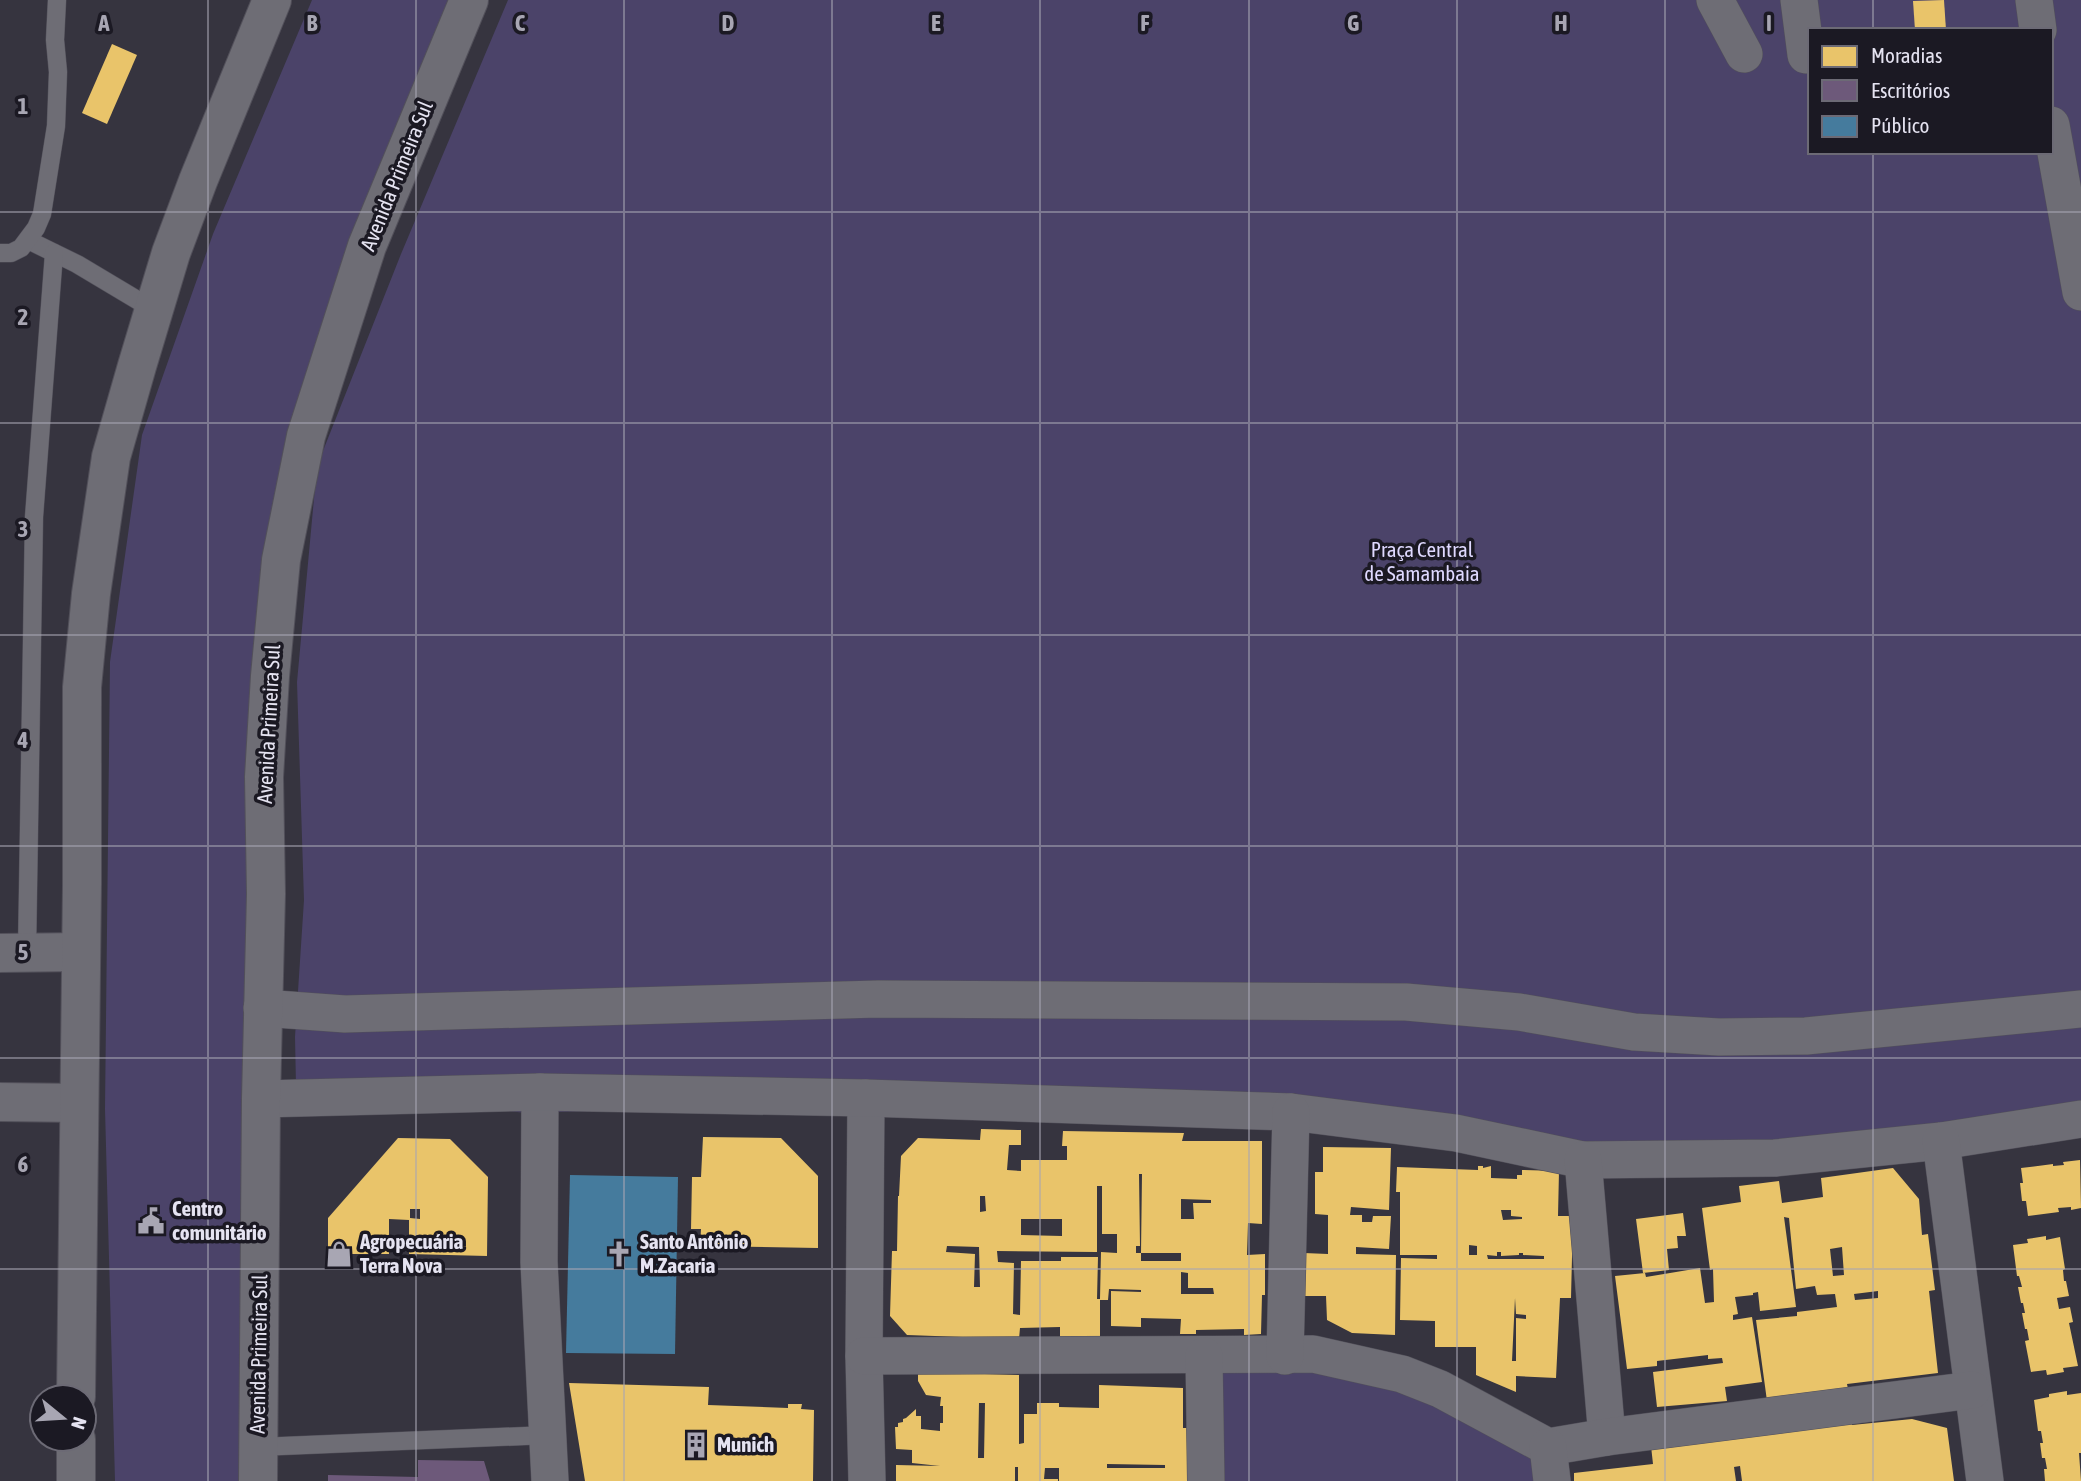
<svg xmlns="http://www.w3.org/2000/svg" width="2081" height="1481" font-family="'Asap Condensed',sans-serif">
<rect width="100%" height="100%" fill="#36343f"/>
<g fill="#4b4369" fill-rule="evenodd">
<polygon points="312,0 449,0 286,466 252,1481 115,1481 105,1109 110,662 142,435 213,234"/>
<path d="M508,0H2081V1120L1775,1158L1456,1133L864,1102L526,1113L296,1086L295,1037L304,900L297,682L317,466L401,254ZM1810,30H2051V152H1810Z"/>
<polygon points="1313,1354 1548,1447 1552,1481 1206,1481 1204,1356"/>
</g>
<g fill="#e9c46a" fill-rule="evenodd">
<polygon points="1944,0 1946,30 1915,30 1913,1"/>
<polygon points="112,44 137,55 107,124 82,113"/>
<path d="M981,1129L1021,1130V1145H1009L1007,1170L1021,1171V1160H1067V1146H1062L1063,1131L1184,1133L1182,1141H1262V1224L1248,1223L1247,1255L1265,1254V1295H1262L1261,1334L1244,1335V1329L1196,1330V1334H1180L1181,1319L1141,1318V1327L1111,1326V1291L1141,1292V1290L1109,1289L1108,1300H1100V1340H1060V1327L1020,1328L1019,1339L907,1335L890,1316L892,1251H897L898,1196H899L901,1156L918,1138L980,1140ZM1139,1174H1142L1141,1253H1181V1261H1141V1253H1136V1246H1140ZM1097,1186H1102V1234H1117V1253L1101,1252L1100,1299H1097L1098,1257H1061V1261H1021L1020,1315L1013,1314L1014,1263L998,1262L997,1251L1097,1252ZM980,1196H985L986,1211L980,1212ZM1181,1199L1211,1200V1203H1193L1194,1219H1181ZM1021,1219H1062V1236L1021,1235ZM947,1246L979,1247L980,1287H974L975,1254L946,1252ZM1181,1272L1188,1273V1288H1213L1214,1294H1181Z"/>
<polygon points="703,1137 781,1138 818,1176 818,1248 700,1246 701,1229 691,1229 692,1177 701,1177"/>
<path d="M398,1138L450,1139L488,1177L487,1256L409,1254V1220L389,1219V1254H328V1218ZM410,1209H420V1219L410,1218Z"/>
<polygon points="1323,1147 1391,1148 1389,1210 1351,1207 1350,1215 1362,1215 1362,1222 1372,1222 1373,1216 1391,1216 1389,1249 1356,1247 1356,1254 1396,1255 1395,1335 1352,1333 1327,1320 1326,1296 1304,1296 1304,1253 1328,1254 1328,1215 1315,1214 1315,1172 1323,1172"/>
<polygon points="2080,1160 2081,1208 2071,1210 2071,1207 2058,1208 2059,1212 2028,1216 2026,1201 2022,1201 2020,1183 2023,1183 2021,1168 2053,1164 2053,1166 2064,1165 2063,1162"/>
<path d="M1478,1166H1483V1168L1491,1166V1178L1517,1179V1175H1522V1170L1559,1171L1558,1216H1573L1571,1298H1560L1556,1378L1516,1376V1392L1476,1375V1347H1435V1321L1400,1320L1401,1258L1437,1259V1255H1400V1192H1396L1397,1167L1478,1170ZM1501,1210H1511V1216L1522,1217V1219L1503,1220ZM1469,1245L1477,1246V1255H1469ZM1497,1252H1501V1256L1519,1255V1253H1523V1255L1544,1256V1259H1488L1487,1255L1497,1256ZM1515,1298L1516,1314L1526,1315V1319L1516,1318V1361H1512Z"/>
<path d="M1893,1168L1919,1199L1922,1235L1928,1234L1935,1290L1929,1291L1938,1373L1847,1384L1848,1389L1767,1401L1756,1320L1797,1316V1312L1837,1307L1835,1294L1817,1295L1815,1286L1796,1289L1789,1218L1784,1217L1796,1307L1760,1311L1758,1292L1753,1293V1295L1735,1297L1738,1314L1733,1315V1320L1752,1317L1762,1382L1725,1387L1727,1401L1657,1407L1653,1372L1723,1363L1722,1358L1708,1359V1355L1657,1361V1366L1627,1369L1615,1276L1645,1273L1646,1277L1700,1268L1705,1303L1714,1302L1713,1269L1710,1270L1702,1208L1741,1202L1739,1186L1779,1181L1782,1203L1823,1197L1821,1178ZM1842,1247L1844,1275L1833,1276L1830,1249ZM1878,1291V1298L1855,1300L1854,1294Z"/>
<polygon points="1683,1213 1686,1236 1677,1236 1678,1248 1667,1249 1669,1270 1643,1273 1636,1219"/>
<polygon points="2046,1236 2046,1240 2060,1237 2065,1269 2063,1270 2064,1281 2066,1281 2069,1296 2057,1298 2059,1309 2070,1307 2073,1322 2069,1323 2078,1366 2063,1368 2064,1372 2047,1375 2046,1370 2031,1372 2025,1341 2029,1340 2027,1329 2025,1329 2022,1313 2025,1313 2023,1303 2021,1303 2018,1287 2022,1287 2019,1276 2017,1276 2013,1245 2028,1243 2027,1239"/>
<path d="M918,1372L1019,1375V1444L1024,1443V1414H1037V1403H1059V1407L1099,1408V1385L1183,1388V1428H1190L1189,1481H1059V1468H1045L1044,1479H1058V1481H1018V1467H1015V1481H896V1465L940,1466L912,1463V1450L896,1449L895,1427H898V1423L903,1422V1419L906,1418L916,1409V1416H921V1429L940,1431V1423H943V1406H940L941,1397L926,1395L918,1381ZM979,1403H985L984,1458H978ZM1107,1464L1165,1465V1468H1107Z"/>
<polygon points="569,1383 709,1387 708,1405 788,1408 788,1404 802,1404 801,1409 814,1410 813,1481 585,1481"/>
<polygon points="2067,1391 2067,1395 2081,1393 2081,1453 2079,1453 2081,1481 2045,1481 2044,1469 2047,1469 2045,1458 2042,1458 2040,1443 2043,1443 2041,1431 2038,1431 2034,1400 2049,1397 2049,1394"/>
<polygon points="1912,1419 1947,1428 1954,1481 1742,1481 1740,1466 1734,1467 1736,1481 1574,1481 1574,1473 1653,1464 1651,1446 1851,1421 1852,1425"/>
</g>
<polygon fill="#6d597a" points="418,1460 484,1461 490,1481 328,1481 328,1475 418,1477"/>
<polygon fill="#457b9d" points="570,1175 678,1177 675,1354 566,1353"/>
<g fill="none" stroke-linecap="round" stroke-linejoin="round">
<g stroke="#52505a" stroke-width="19">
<g id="lane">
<polyline points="28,240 77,264 154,310"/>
<polyline points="0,253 11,253 21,248 36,228 42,214 56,126 58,72 55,40 57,0"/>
<polyline points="27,952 34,517 54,253"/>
<polyline points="258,1447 548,1435"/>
</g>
</g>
<g stroke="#52505a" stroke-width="38">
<g id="street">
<polyline points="1715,0 1744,54"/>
<polyline points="1799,0 1806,55"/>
<polyline points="2034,0 2038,30"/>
<polyline points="2051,125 2081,292"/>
<polyline points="262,1008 345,1014 878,999 1406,1002 1519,1012 1634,1032 1719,1037 1806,1036 2081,1009"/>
<polyline points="540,1092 539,1262 550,1481"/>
<polyline points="866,1098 864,1356 867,1481"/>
<polyline points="261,1099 540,1092 866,1098 1291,1112 1456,1133 1583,1160 1775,1158 1941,1141 2081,1119"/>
<polyline points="1941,1141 1985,1481"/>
<polyline points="1583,1160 1607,1437"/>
<polyline points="864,1356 1313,1354 1402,1374 1440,1389 1548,1447 1607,1437 1972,1390"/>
<polyline points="1204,1356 1206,1481"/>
<polyline points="1285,1356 1291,1112"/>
<polyline points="1548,1447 1552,1481"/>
</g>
</g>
<g stroke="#52505a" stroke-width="40">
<g id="secondary">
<polyline points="0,953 81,952"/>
<polyline points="0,1102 79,1103"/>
<polyline points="76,1397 82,884 82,687 91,594 111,457 137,366 171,253 198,181 272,0"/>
<polyline points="76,1481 76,1439"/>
<polyline points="258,1481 261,1099 266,894 264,777 270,676 281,560 306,436 367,246 469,0"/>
</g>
</g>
<use href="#lane" stroke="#6e6d75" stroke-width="18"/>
<use href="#street" stroke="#6e6d75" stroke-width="37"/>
<use href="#secondary" stroke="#6e6d75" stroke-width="38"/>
</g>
<path fill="none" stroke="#a8a6b3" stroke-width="2" stroke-opacity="0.55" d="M208,0V1481M416,0V1481M624,0V1481M832,0V1481M1040,0V1481M1249,0V1481M1457,0V1481M1665,0V1481M1873,0V30M1873,152V1481M0,212H2081M0,423H2081M0,635H2081M0,846H2081M0,1058H2081M0,1269H2081"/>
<defs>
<g id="civic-bare" transform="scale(2.1)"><path d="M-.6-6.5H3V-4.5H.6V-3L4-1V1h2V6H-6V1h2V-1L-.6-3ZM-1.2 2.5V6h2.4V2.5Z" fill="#a8a6b3" stroke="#1b1923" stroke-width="2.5" paint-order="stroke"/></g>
<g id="shop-bare" transform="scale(2.1)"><path d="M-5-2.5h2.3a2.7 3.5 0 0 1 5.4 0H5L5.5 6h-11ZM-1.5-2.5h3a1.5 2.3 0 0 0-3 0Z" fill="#a8a6b3" stroke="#1b1923" stroke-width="2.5" paint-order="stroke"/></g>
<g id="church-bare" transform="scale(2.1)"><path d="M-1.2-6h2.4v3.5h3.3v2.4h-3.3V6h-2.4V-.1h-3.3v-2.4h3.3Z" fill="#a8a6b3" stroke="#1b1923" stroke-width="2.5" paint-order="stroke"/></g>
<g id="building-bare" transform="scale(2.1)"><path d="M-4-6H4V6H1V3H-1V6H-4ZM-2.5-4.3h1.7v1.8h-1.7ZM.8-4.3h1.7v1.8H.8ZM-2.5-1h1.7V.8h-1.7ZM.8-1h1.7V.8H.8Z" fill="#a8a6b3" stroke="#1b1923" stroke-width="2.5" paint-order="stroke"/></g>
</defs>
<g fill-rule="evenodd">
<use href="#civic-bare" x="151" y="1221"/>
<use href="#shop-bare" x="339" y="1254"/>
<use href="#church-bare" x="619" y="1254"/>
<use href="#building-bare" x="696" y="1445"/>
</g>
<g text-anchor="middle" stroke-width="7" stroke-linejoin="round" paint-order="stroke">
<g font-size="21" fill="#e5e3f1" stroke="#1b1923">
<text transform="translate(397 176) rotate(-68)" y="7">Avenida Primeira Sul</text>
<text transform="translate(269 724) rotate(-87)" y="7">Avenida Primeira Sul</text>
<text transform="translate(259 1354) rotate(-89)" y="7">Avenida Primeira Sul</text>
</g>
<g font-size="21" fill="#dfd9ff" stroke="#1b1923">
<text x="1422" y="557">Praça Central<tspan x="1422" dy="24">de Samambaia</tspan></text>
</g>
<g font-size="21" font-weight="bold" fill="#e5e3f1" stroke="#1b1923" text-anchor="start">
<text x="172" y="1216">Centro<tspan x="172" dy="24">comunitário</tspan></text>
<text x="360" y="1249">Agropecuária<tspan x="360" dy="24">Terra Nova</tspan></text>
<text x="640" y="1249">Santo Antônio<tspan x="640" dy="24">M.Zacaria</tspan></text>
<text x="717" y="1452">Munich</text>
</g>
</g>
<g font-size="23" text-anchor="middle" font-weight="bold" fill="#a8a6b3" stroke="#1b1923" stroke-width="7" stroke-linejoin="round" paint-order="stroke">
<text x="104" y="31">A</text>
<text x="312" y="31">B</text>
<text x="520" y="31">C</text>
<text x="728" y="31">D</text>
<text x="936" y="31">E</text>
<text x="1145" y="31">F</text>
<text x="1353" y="31">G</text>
<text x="1561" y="31">H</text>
<text x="1769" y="31">I</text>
<text x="23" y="114">1</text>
<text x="23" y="325">2</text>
<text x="23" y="537">3</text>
<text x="23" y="748">4</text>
<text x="23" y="960">5</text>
<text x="23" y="1172">6</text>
</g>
<rect x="1808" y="28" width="245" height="126" fill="#1b1923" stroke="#6c6a75" stroke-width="2"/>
<rect x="1822" y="46" width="35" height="21" fill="#e9c46a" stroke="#6c6a75" stroke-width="2"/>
<text x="1871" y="63" font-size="21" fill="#e5e3f1">Moradias</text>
<rect x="1822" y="80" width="35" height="21" fill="#6d597a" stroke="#6c6a75" stroke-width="2"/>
<text x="1871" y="98" font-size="21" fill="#e5e3f1">Escritórios</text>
<rect x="1822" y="116" width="35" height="21" fill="#457b9d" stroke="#6c6a75" stroke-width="2"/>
<text x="1871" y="133" font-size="21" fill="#e5e3f1">Público</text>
<g transform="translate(63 1418) rotate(108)"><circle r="33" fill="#1b1923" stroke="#6c6a75" stroke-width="2"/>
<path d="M0-5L12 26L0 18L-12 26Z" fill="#a8a6b3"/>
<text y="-10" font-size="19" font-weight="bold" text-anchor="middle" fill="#e5e3f1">N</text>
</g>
</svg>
